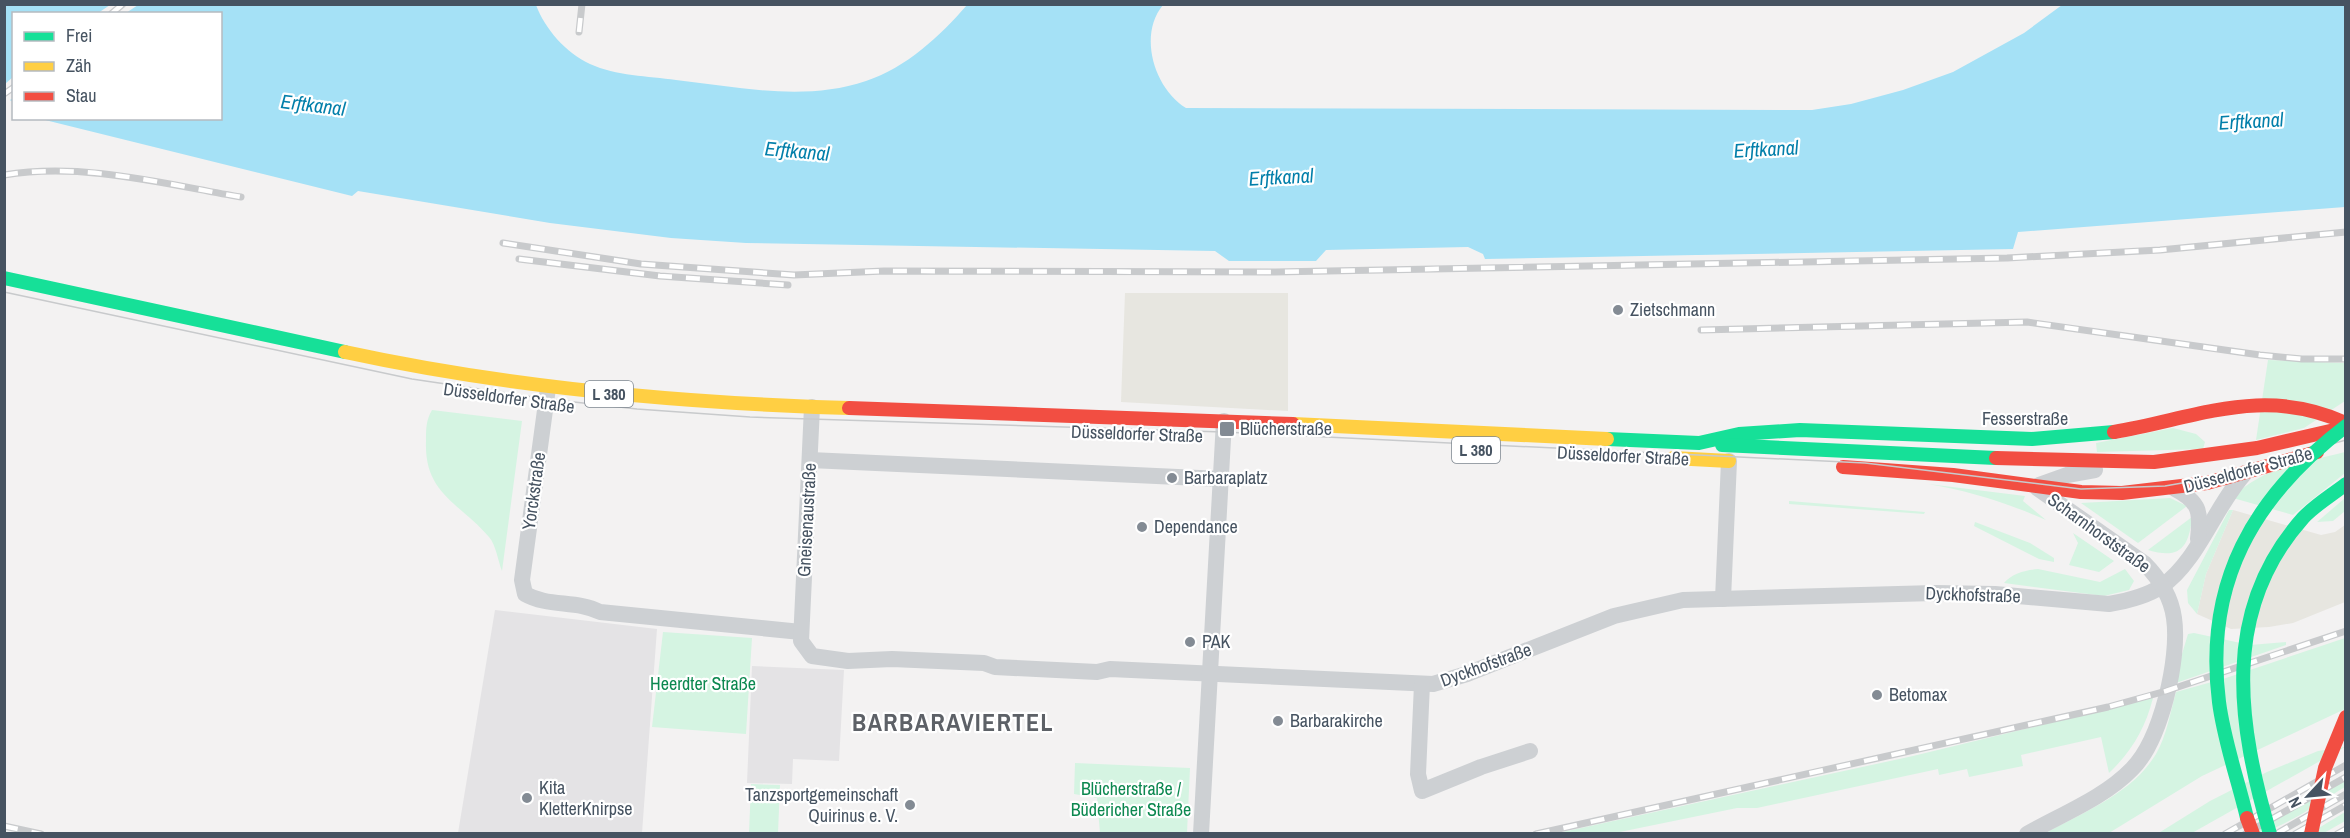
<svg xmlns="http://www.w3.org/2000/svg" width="2350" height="838" font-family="'Archivo Narrow',sans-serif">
<rect width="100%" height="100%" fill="#f3f2f2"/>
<g fill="#e7e6e0">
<polygon points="1125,293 1288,293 1288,411 1121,402"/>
<polygon points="2233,510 2321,535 2335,532 2345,525 2345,602 2293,623 2269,627 2231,629 2197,614 2206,574"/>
</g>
<g fill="#e4e3e5">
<polygon points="495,610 657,629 642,833 458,833"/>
<polygon points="752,666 844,670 839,761 793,759 792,784 747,783"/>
</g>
<g fill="#d5f4e2">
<polygon points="2268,360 2345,363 2345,401 2304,428 2256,440"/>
<path d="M432,410L522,421L502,571C498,561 496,545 489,537C459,502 424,494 426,441C426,429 426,420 432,410Z"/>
<polygon points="2173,428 2196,434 2205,442 2203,449 2097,452 2096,443"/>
<path d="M2345,452V473L2293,515L2233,498C2260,467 2308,462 2345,452Z"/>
<path d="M1928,484L2025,496L2023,501L2046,520C2007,503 1970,491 1928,484Z"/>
<polygon points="2170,498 2187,506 2138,543 2081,503"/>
<polygon points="2345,498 2345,511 2333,521 2317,522"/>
<polygon points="1789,501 1925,512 1924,514 1789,504"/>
<polygon points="2229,510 2233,510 2206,574 2197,614 2188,603 2187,590"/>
<path d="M2192,517C2189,547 2180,560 2148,550Z"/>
<polygon points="1975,522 2030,543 2054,558 2054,562 2039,559 1974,526"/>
<polygon points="2073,533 2114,561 2099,572 2069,565 2078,543"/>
<path d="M2038,569L2100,582L2125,569L2134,581L2129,590L2104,596L2004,583C2012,573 2026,570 2038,569Z"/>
<polygon points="663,632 752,638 746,734 652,727"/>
<polygon points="2194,633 2250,645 2286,642 2286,645 2173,684 2188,634"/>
<path d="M2345,638V709L2202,776L2109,833L2044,834C2083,812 2132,794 2156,754C2167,735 2170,713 2176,692L2226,678Z"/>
<path d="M2153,698C2145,729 2132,751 2109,773L2101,737L2021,755L2023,766L1969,777L1967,769L1939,775L1938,769L1757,808H1737L1615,833H1558L1913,756Z"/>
<polygon points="2345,747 2192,833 2157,834 2210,801 2267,772 2318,751"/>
<polygon points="1075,763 1190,768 1187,833 1100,833 1097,798 1074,794"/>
<path d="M2345,780V787C2321,801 2278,833 2251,834Z"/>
<polygon points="751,784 780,785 778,833 749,833"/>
<polygon points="2345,812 2345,821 2324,833 2309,834"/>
</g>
<path fill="#a5e1f6" d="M4,5H536C545,29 566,53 590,64C616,76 648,76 676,80C739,87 804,102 866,81C906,68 940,36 967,5H1163C1138,35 1154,88 1186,108L1812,110L1851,104L1903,90L1953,72L2024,33L2062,5H2345V207L2018,232L2013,249L1485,259L1483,254L1468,247L1326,250L1316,261H1229L1215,251L746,243L671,238L550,223L358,191L352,196L41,119L220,118V14H14L13,102L5,97Z"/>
<g fill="#f3f2f2">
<polygon points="110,5 110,4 138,5 126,13 98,13"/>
<polygon points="13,77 13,98 7,102 4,101 5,84"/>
</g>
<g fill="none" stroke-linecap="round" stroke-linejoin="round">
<g stroke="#cdd0d3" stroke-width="16">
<path d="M548,388L522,580L525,594C548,607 577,600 600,612L801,632"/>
<path d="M812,407L801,641L812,656L848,661L892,659L984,663L995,667L1097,672L1110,669L1433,684L1467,674L1614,616L1683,600L1935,593L1995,594L2109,604C2127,601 2147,596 2162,586C2198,561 2215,506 2245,473"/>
<polyline points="810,460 1221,479"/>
<polyline points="2039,485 2067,475 2095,470"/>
<path d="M2175,489C2200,502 2201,512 2198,539"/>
<polyline points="1723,599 1729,461"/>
<polyline points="1422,684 1418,774 1422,791 1481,767 1530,751"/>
<polyline points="1201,834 1224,421"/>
<path d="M2027,834C2062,814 2104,798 2132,769C2161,740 2180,658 2174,618C2171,596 2159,578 2144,563L2037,488"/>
</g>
<g stroke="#16e098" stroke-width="14">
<polyline points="4,278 345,352"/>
<polyline points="1607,439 1699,443 1739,434 1800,430 2032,439 2114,432"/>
<polyline points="1722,445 1996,458"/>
</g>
<g stroke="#ffcf43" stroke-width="14">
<path d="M345,352C511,388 679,403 849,408"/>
<polyline points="1293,424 1607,439"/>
<polyline points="1673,458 1729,461"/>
</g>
<g stroke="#f24e42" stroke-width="14">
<polyline points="849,408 1293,424"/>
<path d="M2114,432C2197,418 2263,385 2346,423"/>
<polyline points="1996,458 2154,462 2257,448 2343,428"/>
<polyline points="1843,467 1953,475 2081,492 2122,493 2207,483 2317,452"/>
</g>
<polyline stroke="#c8cacc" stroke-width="1.5" points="4,292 412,379 547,399 637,409 750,417 1223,432 1865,463 2081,489 2165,486 2205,479 2346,440"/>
<g stroke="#c8cacc" stroke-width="7">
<g id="rail">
<polyline points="111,14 123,4"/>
<polyline points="579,32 582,4"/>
<polyline points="4,94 14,87"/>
<path d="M4,175C83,162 164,184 241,197"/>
<polyline points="503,243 641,264 794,275 884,271 1275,272 2007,258 2160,250 2346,232"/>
<polyline points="519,259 660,276 788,285"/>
<polyline points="1701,330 2027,322 2260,355 2302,359 2346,359"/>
<polyline points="4,826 41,834"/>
<polyline points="1536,834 2108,707 2166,691 2346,631"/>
<polyline points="2225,834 2346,765"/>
<polyline points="2245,834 2346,777"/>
<polyline points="2276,834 2346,794"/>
<polyline points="2295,834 2346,805"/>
<polyline points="2337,834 2346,829"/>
</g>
</g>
<use href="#rail" stroke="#fff" stroke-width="4.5" stroke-dasharray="14" stroke-linecap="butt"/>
<g stroke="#16e098" stroke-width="14">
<path d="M2247,818C2238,780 2224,741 2219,702C2204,583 2253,497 2346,426"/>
<path d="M2270,834C2238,724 2220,611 2303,518C2315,505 2332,495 2346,484"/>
</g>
<g stroke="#f24e42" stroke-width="14">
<polyline points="2247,818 2253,834"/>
<polyline points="2311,834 2325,768 2346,717"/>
</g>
</g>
<g fill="#838b94" stroke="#fff" stroke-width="2">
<circle cx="1618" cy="310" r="6"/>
<rect x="1219" y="421" width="16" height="16" rx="3"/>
<circle cx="1172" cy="478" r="6"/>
<circle cx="1142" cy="527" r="6"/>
<circle cx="1190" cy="642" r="6"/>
<circle cx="1877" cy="695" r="6"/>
<circle cx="1278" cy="721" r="6"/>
<circle cx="527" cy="798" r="6"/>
<circle cx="910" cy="805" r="6"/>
</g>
<g text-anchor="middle" stroke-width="4.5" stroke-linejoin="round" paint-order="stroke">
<g fill="#fff" stroke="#7e8790" stroke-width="1.5">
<rect x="585" y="381" width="48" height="26" rx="4.5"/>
<rect x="1452" y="437" width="48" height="26" rx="4.5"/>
</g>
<g font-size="16" font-weight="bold" fill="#465361">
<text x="609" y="400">L 380</text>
<text x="1476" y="456">L 380</text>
</g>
<g font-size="18" fill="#465361" stroke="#fff" text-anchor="start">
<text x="1630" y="316">Zietschmann</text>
<text x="1240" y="435">Blücherstraße</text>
<text x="1184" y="484">Barbaraplatz</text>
<text x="1154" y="533">Dependance</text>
<text x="1202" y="648">PAK</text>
<text x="1889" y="701">Betomax</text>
<text x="1290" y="727">Barbarakirche</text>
<text x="539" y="794">Kita<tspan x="539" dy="21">KletterKnirpse</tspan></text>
<text x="898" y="801" text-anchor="end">Tanzsportgemeinschaft<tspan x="898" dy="21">Quirinus e. V.</tspan></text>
</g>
<g font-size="18" fill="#465361" stroke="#fff">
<text transform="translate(509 398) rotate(8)" y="6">Düsseldorfer Straße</text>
<text x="2025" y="425">Fesserstraße</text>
<text transform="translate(1137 434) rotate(2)" y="6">Düsseldorfer Straße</text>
<text transform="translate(1623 456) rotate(3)" y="6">Düsseldorfer Straße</text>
<text transform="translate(2248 470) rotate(-15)" y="6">Düsseldorfer Straße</text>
<text transform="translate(534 491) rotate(-82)" y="6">Yorckstraße</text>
<text transform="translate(807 520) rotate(-87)" y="6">Gneisenaustraße</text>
<text transform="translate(2099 533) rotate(36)" y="6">Scharnhorststraße</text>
<text transform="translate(1973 595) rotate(2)" y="6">Dyckhofstraße</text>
<text transform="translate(1486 665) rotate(-20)" y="6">Dyckhofstraße</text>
</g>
<g font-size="18" fill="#0c8850" stroke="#fff">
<text x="703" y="690">Heerdter Straße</text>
<text x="1131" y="795">Blücherstraße /<tspan x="1131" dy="21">Büdericher Straße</tspan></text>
</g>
<g font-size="20" font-style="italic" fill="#027faa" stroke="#fff">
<text transform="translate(313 105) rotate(7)" y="7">Erftkanal</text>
<text transform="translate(2251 121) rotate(-3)" y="7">Erftkanal</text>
<text transform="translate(1766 149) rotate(-3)" y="7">Erftkanal</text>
<text transform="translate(797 151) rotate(5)" y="7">Erftkanal</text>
<text transform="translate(1281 177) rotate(-3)" y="7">Erftkanal</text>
</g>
<g font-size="24" font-weight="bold" letter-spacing="1.5" fill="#5d6167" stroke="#fff">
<text x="953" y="731">BARBARAVIERTEL</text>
</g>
</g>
<rect width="2350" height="838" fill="none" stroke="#465361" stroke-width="12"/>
<rect x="12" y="12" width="210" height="108" fill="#ffffff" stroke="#b5bac0" stroke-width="1.5"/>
<rect x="24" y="32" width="30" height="9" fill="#16e098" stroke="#b5bac0" stroke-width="1.5"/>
<text x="66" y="42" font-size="18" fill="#465361">Frei</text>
<rect x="24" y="62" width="30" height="9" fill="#ffcf43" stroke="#b5bac0" stroke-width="1.5"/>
<text x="66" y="72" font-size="18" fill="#465361">Zäh</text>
<rect x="24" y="92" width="30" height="9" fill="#f24e42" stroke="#b5bac0" stroke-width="1.5"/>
<text x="66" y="102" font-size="18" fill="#465361">Stau</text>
<g transform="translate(2308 796) rotate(244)" stroke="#ffffff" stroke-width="4.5" paint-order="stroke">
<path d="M0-4.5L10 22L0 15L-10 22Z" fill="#465361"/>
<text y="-9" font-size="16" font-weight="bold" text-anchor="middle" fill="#465361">N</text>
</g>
</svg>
